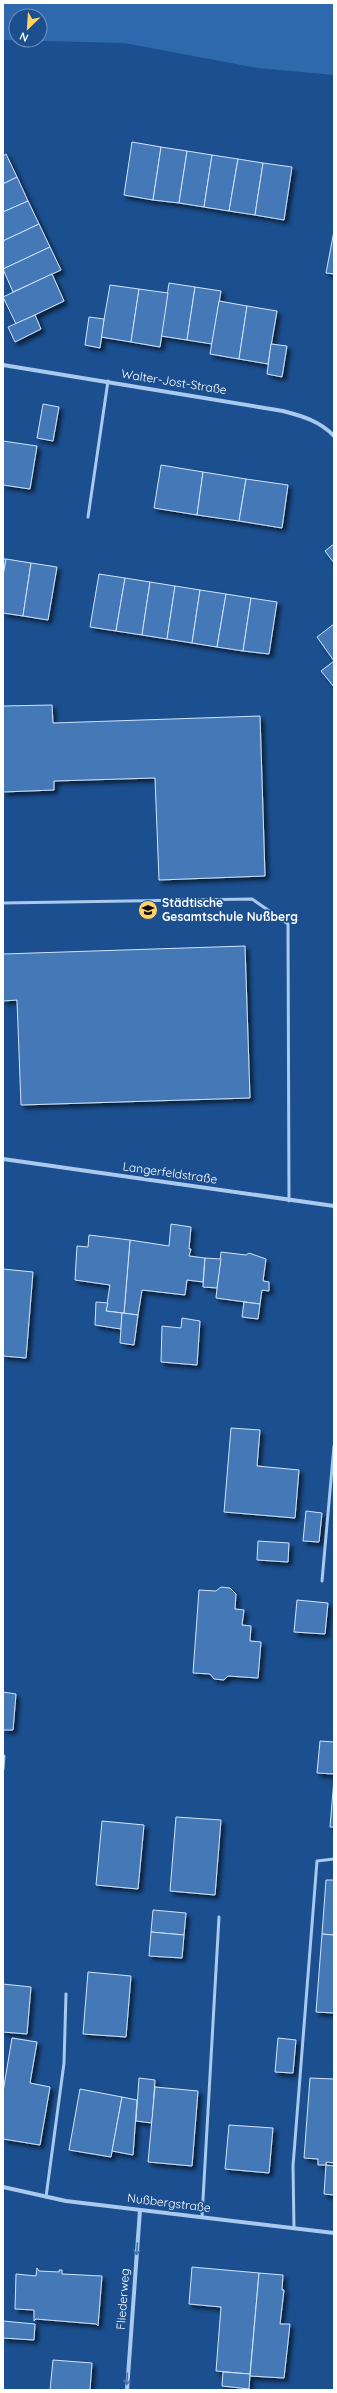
<svg xmlns="http://www.w3.org/2000/svg" width="337" height="2393" font-family="Quicksand,sans-serif">
<defs>
<filter id="shadow"><feDropShadow dx="3.5" dy="3.5" stdDeviation="2" flood-color="#0009"/></filter>
</defs>
<rect width="100%" height="100%" fill="#1b4f8f"/>
<path fill="#2e69ad" fill-rule="evenodd" d="M3,3H334V75L258,68L124,43L3,40ZM16,16H40V40H16Z"/>
<g fill="#4478b7" stroke="#cfe3fa" filter="url(#shadow)">
<polygon points="132,142 161,147 153,200 124,195"/>
<polygon points="161,147 187,151 179,203 153,200"/>
<polygon points="187,151 212,155 204,207 179,203"/>
<polygon points="6,154 17,177 3,184 3,156"/>
<polygon points="212,155 238,159 229,211 204,207"/>
<polygon points="238,159 263,163 255,215 229,211"/>
<polygon points="263,163 292,167 284,220 255,215"/>
<polygon points="17,177 28,201 3,212 3,184"/>
<polygon points="28,201 39,224 3,241 3,212"/>
<polygon points="39,224 50,247 3,269 3,241"/>
<polygon points="334,231 334,274 326,273"/>
<polygon points="50,247 61,270 13,292 3,269"/>
<polygon points="52,274 64,301 16,324 3,297"/>
<polygon points="169,283 195,287 187,340 161,336"/>
<polygon points="110,285 139,289 131,342 101,337"/>
<polygon points="195,287 221,291 212,344 187,340"/>
<polygon points="139,289 168,293 160,347 131,342"/>
<polygon points="219,301 247,306 239,359 210,354"/>
<polygon points="247,306 277,311 268,364 239,359"/>
<polygon points="35,315 41,329 15,342 8,327"/>
<polygon points="89,317 104,319 100,348 85,345"/>
<polygon points="271,344 287,346 282,377 267,374"/>
<polygon points="43,404 59,407 53,441 37,438"/>
<polygon points="3,441 37,446 30,489 3,485"/>
<polygon points="161,465 203,472 197,515 154,508"/>
<polygon points="203,472 246,479 239,521 197,515"/>
<polygon points="246,479 288,485 282,528 239,521"/>
<polygon points="334,544 334,563 325,551"/>
<polygon points="3,559 6,559 3,576"/>
<polygon points="6,559 31,563 23,616 3,613 3,576"/>
<polygon points="31,563 57,567 48,620 23,616"/>
<polygon points="99,574 125,578 116,631 90,627"/>
<polygon points="125,578 150,582 142,635 116,631"/>
<polygon points="150,582 175,586 167,639 142,635"/>
<polygon points="175,586 200,590 192,643 167,639"/>
<polygon points="200,590 226,594 217,647 192,643"/>
<polygon points="226,594 251,598 243,651 217,647"/>
<polygon points="251,598 277,602 269,654 243,651"/>
<polygon points="334,624 334,661 317,637"/>
<polygon points="334,661 334,687 321,671"/>
<polygon points="52,705 53,723 260,716 265,876 159,880 155,778 54,781 54,790 3,792 3,706"/>
<polygon points="245,946 250,1098 21,1105 17,1000 3,1001 3,954"/>
<polygon points="171,1224 191,1227 189,1249 191,1249 189,1256 205,1258 203,1282 187,1280 185,1295 142,1290 138,1315 124,1313 130,1240 169,1246"/>
<polygon points="89,1235 130,1240 124,1313 106,1311 110,1285 75,1280 77,1246 88,1247"/>
<polygon points="221,1252 246,1255 249,1253 266,1259 263,1281 269,1282 269,1291 262,1290 260,1304 216,1298"/>
<polygon points="205,1258 221,1259 217,1288 203,1287"/>
<polygon points="3,1269 33,1272 26,1358 3,1356"/>
<polygon points="96,1302 108,1303 106,1311 122,1313 121,1329 95,1325"/>
<polygon points="244,1302 260,1304 258,1319 242,1317"/>
<polygon points="122,1313 138,1315 134,1345 120,1343"/>
<polygon points="182,1318 200,1321 197,1365 161,1362 162,1326 181,1328"/>
<polygon points="231,1428 260,1430 257,1466 299,1470 295,1518 224,1512"/>
<polygon points="306,1511 322,1513 319,1542 303,1541"/>
<polygon points="258,1541 289,1543 288,1562 257,1560"/>
<polygon points="221,1587 230,1588 236,1594 235,1609 244,1610 242,1625 251,1626 250,1641 261,1642 258,1678 228,1676 224,1680 214,1679 210,1674 193,1673 199,1590 216,1591"/>
<polygon points="297,1600 328,1603 325,1634 294,1632"/>
<polygon points="3,1692 16,1694 13,1730 3,1730"/>
<polygon points="320,1741 334,1742 334,1774 317,1773"/>
<polygon points="334,1779 334,1827 330,1827"/>
<polygon points="176,1817 221,1820 215,1895 170,1891"/>
<polygon points="102,1821 144,1825 138,1889 96,1885"/>
<polygon points="326,1880 334,1880 334,1935 322,1934"/>
<polygon points="153,1910 186,1913 184,1935 151,1932"/>
<polygon points="151,1932 184,1935 182,1958 149,1956"/>
<polygon points="322,1934 334,1935 334,2013 316,2012"/>
<polygon points="88,1972 131,1976 126,2037 83,2034"/>
<polygon points="3,1984 31,1987 27,2034 3,2032"/>
<polygon points="12,2038 37,2042 30,2083 50,2087 40,2145 3,2139 3,2092"/>
<polygon points="278,2038 296,2040 293,2073 275,2072"/>
<polygon points="139,2078 155,2080 152,2123 136,2121"/>
<polygon points="310,2078 334,2079 334,2163 326,2162 326,2165 318,2165 318,2159 304,2158"/>
<polygon points="155,2087 198,2091 192,2166 148,2162"/>
<polygon points="80,2089 122,2097 111,2157 69,2150"/>
<polygon points="122,2097 137,2100 133,2155 112,2151"/>
<polygon points="229,2125 273,2128 269,2173 225,2169"/>
<polygon points="326,2165 334,2166 334,2195 324,2194"/>
<polygon points="192,2267 259,2273 250,2374 216,2371 221,2307 189,2304"/>
<polygon points="37,2268 39,2271 59,2272 59,2270 62,2270 62,2274 102,2276 98,2326 96,2324 36,2319 34,2321 34,2310 15,2309 16,2274 36,2276"/>
<polygon points="259,2273 283,2275 282,2290 284,2290 280,2324 290,2324 284,2378 250,2376"/>
<polygon points="3,2321 35,2324 34,2340 3,2338"/>
<polygon points="53,2360 92,2363 90,2390 50,2390"/>
<polygon points="223,2372 250,2374 249,2389 222,2386"/>
</g>
<g fill="none" stroke-linecap="round" stroke-linejoin="round">
<g stroke="#a9c9ee" stroke-width="3">
<polyline points="88,517 108,381"/>
<polyline points="3,903 252,899 288,924 289,1201"/>
<polyline points="322,1581 334,1446"/>
<polyline points="3,1769 4,1756"/>
<polyline points="46,2197 64,2063 66,1994"/>
<polyline points="202,2217 219,1917"/>
<polyline points="294,2228 293,2166 317,1861 334,1859"/>
</g>
<g stroke="#a9c9ee" stroke-width="4">
<path d="M3,365L283,411C302,416 320,421 334,436"/>
<polyline points="3,1159 334,1206"/>
<polyline points="3,2187 66,2201 334,2233"/>
<polyline points="127,2390 140,2210"/>
</g>
</g>
<defs><path id="oneway-shaft" d="M-6 0H5M1.5-3L5.5 0L1.5 3" fill="none" stroke-width="1.6" stroke-linecap="round" stroke-linejoin="round"/></defs>
<g stroke="#4674ac">
<use href="#oneway-shaft" transform="translate(137 2249) rotate(94)"/>
<use href="#oneway-shaft" transform="translate(127 2379) rotate(94)"/>
</g>
<defs>
<g id="school-disc" transform="scale(1)"><circle r="9.5" fill="#ffd166" stroke="#1b4f8f"/><path d="M0-5L7-2L0 1L-7-2ZM-4 1L0 2.5L4 1V4Q0 6-4 4Z" fill="#111"/></g>
</defs>
<g fill-rule="evenodd">
<use href="#school-disc" x="148" y="910"/>
</g>
<g text-anchor="middle" stroke-width="3.5" stroke-linejoin="round" paint-order="stroke">
<g font-size="12" fill="#fff" stroke="#1b4f8f">
<text transform="translate(174 382) rotate(9)" y="4">Walter-Jost-Straße</text>
<text transform="translate(170 1173) rotate(8)" y="4">Langerfeldstraße</text>
<text transform="translate(169 2203) rotate(7)" y="4">Nußbergstraße</text>
<text transform="translate(123 2299) rotate(-86)" y="4">Fliederweg</text>
</g>
<g font-size="12" font-weight="bold" fill="#fff" stroke="#1b4f8f" text-anchor="start">
<text x="162" y="907">Städtische<tspan x="162" dy="14">Gesamtschule Nußberg</tspan></text>
</g>
</g>
<rect width="337" height="2393" fill="none" stroke="#ffffff" stroke-width="8"/>
<g transform="translate(28 28) rotate(205)"><circle r="19" fill="#1b4f8f" stroke="#7695bc"/>
<path d="M0-3L7 15L0 10L-7 15Z" fill="#ffd166"/>
<text y="-6" font-size="11" font-weight="bold" text-anchor="middle" fill="#ffffff">N</text>
</g>
</svg>
